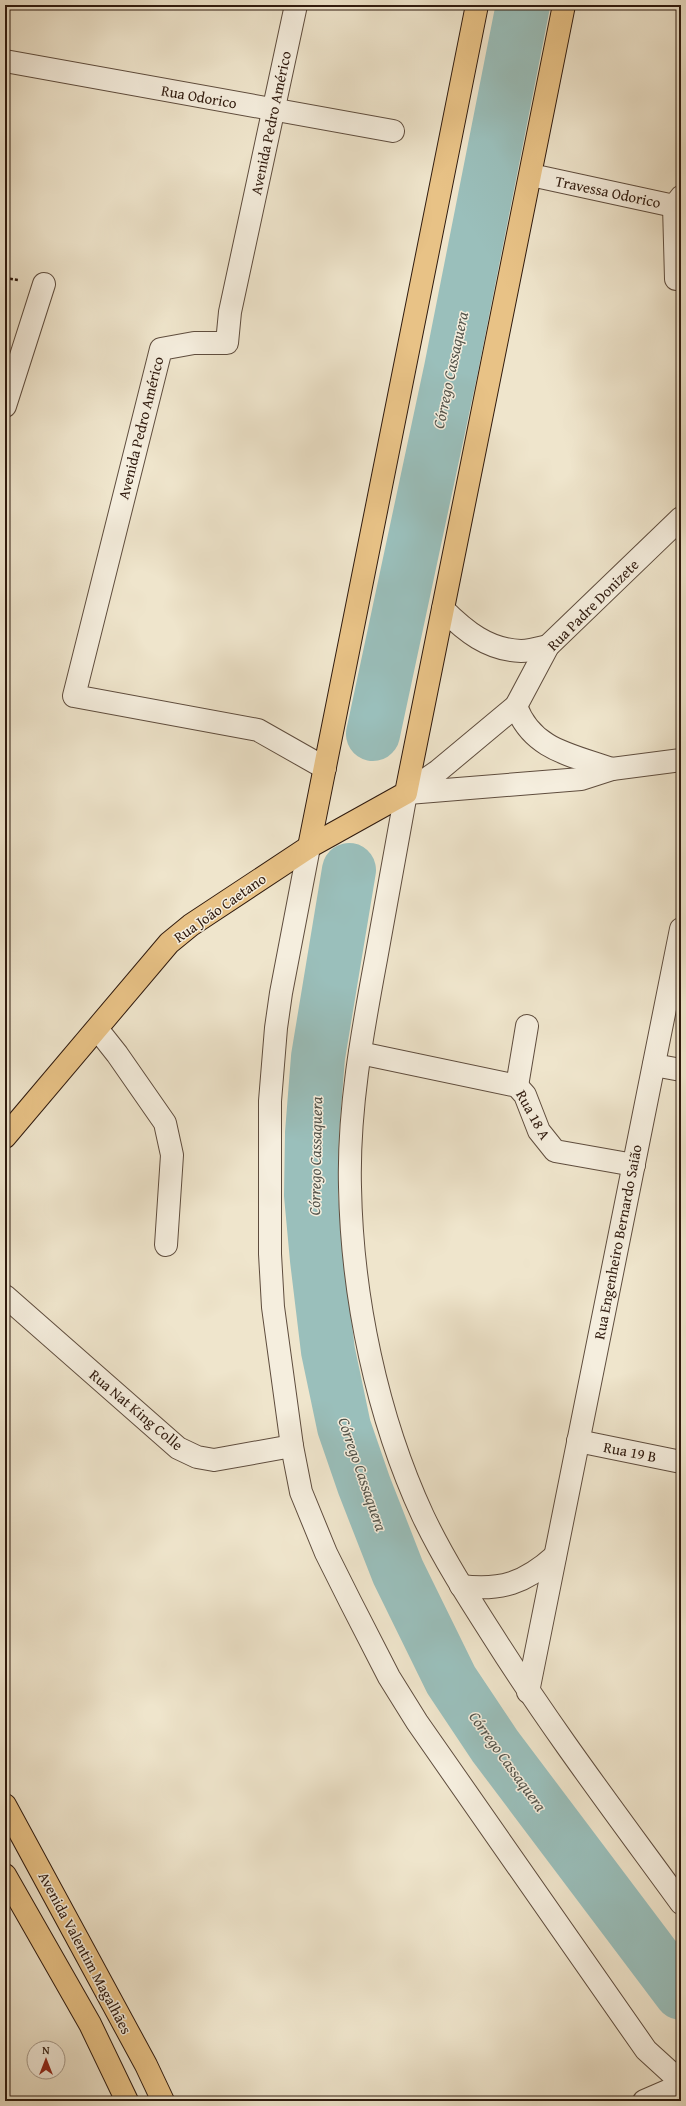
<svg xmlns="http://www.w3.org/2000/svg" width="686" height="2106" font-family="'Gentium Book Plus',serif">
<rect width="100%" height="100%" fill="#efe5cc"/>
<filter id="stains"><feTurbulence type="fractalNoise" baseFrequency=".005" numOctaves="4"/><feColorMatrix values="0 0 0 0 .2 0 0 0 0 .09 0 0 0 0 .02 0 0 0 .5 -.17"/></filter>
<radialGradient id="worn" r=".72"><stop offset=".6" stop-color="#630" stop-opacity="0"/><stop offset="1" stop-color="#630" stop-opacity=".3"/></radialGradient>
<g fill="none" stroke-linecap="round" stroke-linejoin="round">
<g stroke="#9abfbb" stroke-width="54">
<polyline points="373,734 451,369 523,5"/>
<polyline points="349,870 318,1057 312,1133 311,1195 317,1260 328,1351 344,1427 364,1485 398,1572 451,1680 495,1746 681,1993"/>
</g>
<g stroke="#5f4d3e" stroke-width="24">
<g id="minor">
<polyline points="296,5 230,312 227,343 194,343 161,349 74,696 258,730 325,768"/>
<polyline points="5,61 393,131"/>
<polyline points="531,175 674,206 681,197"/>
<polyline points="674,206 676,279"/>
<polyline points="5,406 44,284"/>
<path d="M443,609C465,631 488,650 521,651C530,651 540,648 548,646"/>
<path d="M516,706C532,750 572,755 612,769"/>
<path d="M406,793C396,848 386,904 376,959C362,1034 348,1111 350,1187C352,1297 377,1417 423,1516C443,1558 468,1597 493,1636C551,1728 617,1815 681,1903"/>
<polyline points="406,793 438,771 516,706 548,646 681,518"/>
<polyline points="408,793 581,779 612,769 681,760"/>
<polyline points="309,847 281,993 276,1028 270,1101 270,1254 273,1307 292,1446 301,1492 326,1553 350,1601 389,1677 417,1722 646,2050 681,2082"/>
<polyline points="98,1030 117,1054 165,1123 172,1155 166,1245"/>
<polyline points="360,1053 517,1086 525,1095 539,1131 555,1151 634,1165"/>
<polyline points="654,1065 681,1070"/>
<polyline points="517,1086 527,1026"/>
<polyline points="5,1296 178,1448 197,1457 214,1460 292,1446"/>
<polyline points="578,1441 681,1462"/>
<path d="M461,1586C501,1591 525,1583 555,1556"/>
<polyline points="528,1692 681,929"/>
<polyline points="644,2101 681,2085"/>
</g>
</g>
<g stroke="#2f1a0e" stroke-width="24">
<g id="major">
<polyline points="309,847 477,5"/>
<polyline points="5,1137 169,943 191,925 309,847 406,793 564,5"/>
<polyline points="5,1805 146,2065 163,2101"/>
<polyline points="5,1875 90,2024 127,2101"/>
</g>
</g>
<polyline stroke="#2f1a0e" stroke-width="2.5" stroke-dasharray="3 2" stroke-linecap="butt" points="5,278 18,280"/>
<use href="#minor" stroke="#f5eede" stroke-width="22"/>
<use href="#major" stroke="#e8c286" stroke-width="22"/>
</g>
<g text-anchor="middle" stroke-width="3" stroke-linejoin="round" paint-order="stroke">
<g font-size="15" fill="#2f1a0e" stroke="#f5eede">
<text transform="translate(199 97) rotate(10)" y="5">Rua Odorico</text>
<text transform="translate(271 123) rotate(-78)" y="5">Avenida Pedro Américo</text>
<text transform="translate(608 192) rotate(12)" y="5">Travessa Odorico</text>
<text transform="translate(141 428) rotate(-76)" y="5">Avenida Pedro Américo</text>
<text transform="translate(593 605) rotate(-45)" y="5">Rua Padre Donizete</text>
<text transform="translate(220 908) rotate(-35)" y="5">Rua João Caetano</text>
<text transform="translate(533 1115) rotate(61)" y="5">Rua 18 A</text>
<text transform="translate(618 1242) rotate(-79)" y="5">Rua Engenheiro Bernardo Saião</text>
<text transform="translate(136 1410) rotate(40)" y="5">Rua Nat King Colle</text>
<text transform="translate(630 1452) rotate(11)" y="5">Rua 19 B</text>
<text transform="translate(85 1953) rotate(62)" y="5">Avenida Valentim Magalhães</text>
</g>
<g font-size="16" font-style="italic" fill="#54544b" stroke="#f5eede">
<text transform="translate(450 370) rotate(-78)" y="6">Córrego Cassaquera</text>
<text transform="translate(315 1156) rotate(-89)" y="6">Córrego Cassaquera</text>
<text transform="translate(363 1474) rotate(71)" y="6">Córrego Cassaquera</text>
<text transform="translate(508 1761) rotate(54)" y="6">Córrego Cassaquera</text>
</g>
</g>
<rect width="686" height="2106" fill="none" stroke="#efe5cc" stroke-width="20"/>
<rect x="6" y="6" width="674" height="2094" fill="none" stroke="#2f1a0e" stroke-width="2"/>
<rect x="10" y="10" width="666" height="2086" fill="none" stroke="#2f1a0e"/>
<g transform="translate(46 2060)"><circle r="19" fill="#f5eede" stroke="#a6998b"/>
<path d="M0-3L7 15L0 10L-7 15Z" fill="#8f2418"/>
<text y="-6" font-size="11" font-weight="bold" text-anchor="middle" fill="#2f1a0e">N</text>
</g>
<rect width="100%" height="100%" filter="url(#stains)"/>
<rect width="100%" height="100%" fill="url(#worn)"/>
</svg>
